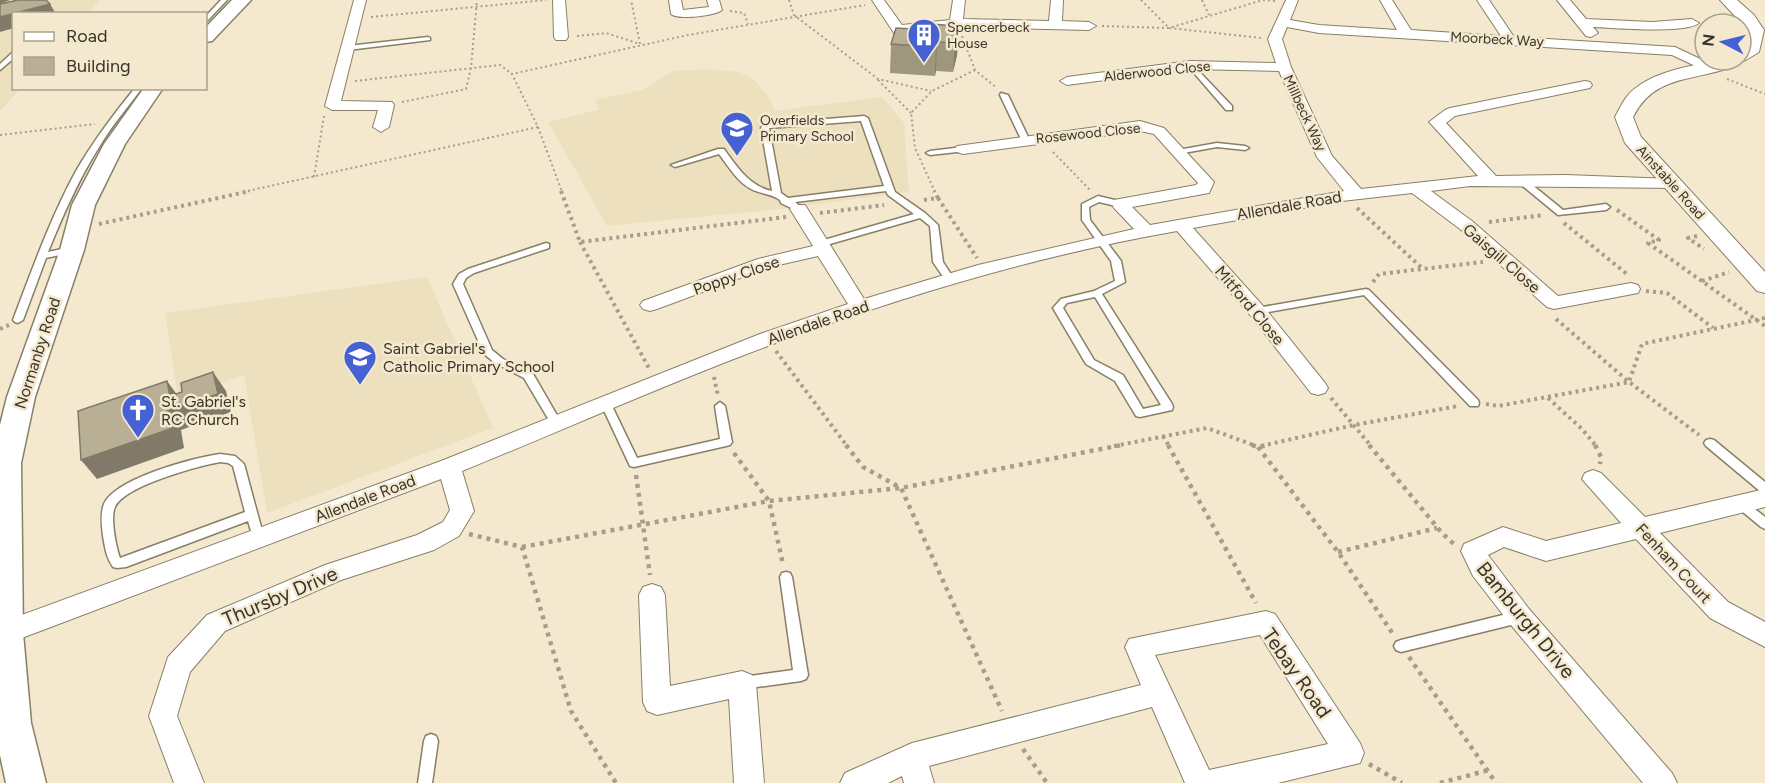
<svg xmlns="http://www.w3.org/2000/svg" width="1765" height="783" font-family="Figtree,sans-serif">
<rect width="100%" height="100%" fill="#f4e9cf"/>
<g fill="#ede0be">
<polygon points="0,0 100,0 87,13 14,14 14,88 20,89 0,111"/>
<polygon points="708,69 740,72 754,80 770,98 774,111 882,97 904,123 909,192 782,209 607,226 548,122 598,110 595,100 642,90 673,71"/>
<polygon points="427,277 493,428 267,513 244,375 178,398 165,313"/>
</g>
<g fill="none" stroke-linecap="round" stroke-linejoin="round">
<g stroke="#887f67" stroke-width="3">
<g id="service">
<polygon points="221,0 227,0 208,20 206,21 206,16"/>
<polygon points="428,37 430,38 430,40 348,50 345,48 348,46"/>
<polygon points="14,51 14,58 0,70 0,64"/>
<polygon points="1188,64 1192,64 1232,106 1232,110 1226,110 1188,66"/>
<path d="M135,88H142C128,107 113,124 101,144C79,178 63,215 48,252L71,247L75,250L74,252L46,258L23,320L18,323L15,322L13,320C32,270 50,219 76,171C93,142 113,115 135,88Z"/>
<polygon points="1001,93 1008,95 1029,139 1028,141 1022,141 1021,139 1000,95"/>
<path d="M864,116L868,118L895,192L925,213L938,225L943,262L954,279L952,281H946L933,262L930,226L920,218L823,246H817V242L914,214L888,195L886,191L795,202L803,209L799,212L781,203L780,200C772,194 762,194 753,190C738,183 729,167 719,154L675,167L671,165L718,149H724C737,167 749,186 772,191L761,128L764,124ZM861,121L884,186L788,198L781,193L769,128Z"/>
<polygon points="1217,143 1245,146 1249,148 1245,150 1217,147 1178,154 1174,152 1178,150"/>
<polygon points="963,147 967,149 966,151 930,155 926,153 930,151"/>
<polygon points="1519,179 1525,179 1563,210 1606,204 1610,207 1606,210 1558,215 1519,183"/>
<path d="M1098,196L1123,202L1124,204L1120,207L1099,202L1089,207L1090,220L1121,261L1125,282L1102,294L1172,404L1173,407L1172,410L1140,417L1136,416L1115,381L1086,364L1053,308L1061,299L1094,291L1115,281L1111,261L1082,220V204ZM1095,297L1161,405L1143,409L1123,375L1094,360L1063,308L1067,303Z"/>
<polygon points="546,243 549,244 549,248 474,273 466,278 463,284 492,350 503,359 532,372 562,424 561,427 553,427 524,378 495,363 484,354 453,284 459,274 468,269"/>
<polygon points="1366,289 1369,290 1478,400 1479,403 1478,406 1470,406 1364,295 1257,314 1252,311 1257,308"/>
<polygon points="606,400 611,404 637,458 720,439 715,406 720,402 725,406 732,442 730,445 726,446 634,467 630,466 601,404"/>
<polygon points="1710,439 1714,440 1765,482 1765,493 1761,492 1706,446 1704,443 1706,440"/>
<path d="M220,454L235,456L244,464L264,538L262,541L258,543L254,541L248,521L126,567L117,568L113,567C106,557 105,547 103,536C102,527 100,514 104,504C116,478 193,458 220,454ZM220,462L228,463L233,466L245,512L120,558C116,547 110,518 115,507C124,486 198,466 220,462Z"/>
<polygon points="1742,500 1746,502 1765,517 1765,529 1761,527 1738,508 1736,505 1738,502"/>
<polygon points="786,572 790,573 792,577 808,675 806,679 801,681 743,689 738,687 736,683 738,679 743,677 793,670 780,577 782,573"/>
<polygon points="1519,611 1524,613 1525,617 1524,621 1519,623 1401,652 1396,650 1394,646 1396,642 1401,640"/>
<polygon points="431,734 436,736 438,741 432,783 418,783 424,741 426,736"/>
</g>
</g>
<g stroke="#887f67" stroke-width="2">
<g id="minor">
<polygon points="354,0 366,0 341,101 392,102 394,105 389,127 381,132 373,127 378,110 332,110 325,106"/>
<polygon points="553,0 565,0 568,37 566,40 556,40 554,37"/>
<path d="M669,0H681L683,10L709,7L707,0H719L722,10C715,16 677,20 671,14Z"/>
<polygon points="872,0 884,0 902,25 950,20 953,0 965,0 963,19 1049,21 1051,0 1063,0 1062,21 1089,22 1096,26 1089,30 956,27 907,32 912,39 905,43 900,42"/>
<path d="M1286,0H1298L1290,20L1319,25L1397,30L1380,0H1392L1411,30L1501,36L1477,0H1489L1514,37L1675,47L1713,65L1715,68L1708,72L1672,55L1319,33L1287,27L1282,39L1291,67L1332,156L1361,189L1478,176L1432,125L1429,122L1445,110L1450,108L1585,81L1590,82L1592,85L1590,88L1455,116L1446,123L1496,176L1566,175L1672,179L1678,180L1680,184L1678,188L1470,186L1431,191L1472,221L1558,296L1631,283L1638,285L1640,289L1638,293L1554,309L1547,307L1460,229L1412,193L1342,201L1193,228L1264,307L1325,383L1328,388L1325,393L1318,395L1311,393L1250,315L1177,231C1040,255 906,295 776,343C670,382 566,429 462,471L474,511L459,536L434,550L341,580L225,631L190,672L177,716L204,783H174L149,716L168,657L207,615L325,565L417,535L443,522L450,510L441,479L14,641L5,645L0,643V623L441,461L760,334L848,304L818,256L770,267L657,309L650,311L643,309L640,305L643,301L758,259L813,246L790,209L793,205H805L864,299L978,265L1134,229L1114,208L1112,204L1114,200L1196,185L1198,183L1154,134L1140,131L963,154L957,152L955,149L957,146L1140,121L1164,128L1214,182L1209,193L1132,207L1150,225L1344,191L1317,157L1279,71L1190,69L1067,85L1060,81L1067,77L1190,61L1276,63L1268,39Z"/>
<path d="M1557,0H1570L1586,19L1652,22L1692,19L1699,23C1686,34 1613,28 1593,27L1598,33L1591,37L1586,36Z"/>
<polygon points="1593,470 1601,473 1645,517 1765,489 1765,507 1660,533 1728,602 1765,622 1765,647 1710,618 1636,539 1546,561 1504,547 1488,555 1529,609 1672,773 1677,783 1643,783 1511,625 1473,576 1461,551 1464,544 1503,527 1546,541 1621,523 1582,479 1585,473"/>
<polygon points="652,584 661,587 665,595 670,686 742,671 752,675 756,684 764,783 734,783 729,699 657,715 647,711 643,702 639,595 643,587"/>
<path d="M1266,611L1275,614L1360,743L1364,753L1360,763L1278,783H1185L1152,707L929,766L934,783H904L902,776L888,783H840L845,773L912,743L1141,685L1125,647L1129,639ZM1260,635L1328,744L1209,770L1155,655Z"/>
</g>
</g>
<g stroke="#887f67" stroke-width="2">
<path id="tertiary" d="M1720,0H1737L1754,15L1764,30L1759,52C1748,59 1738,65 1726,69C1688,81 1653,77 1633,117L1641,137L1765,272V293L1757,291L1625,143L1615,117C1621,106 1626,94 1637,87C1660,69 1712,60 1741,60V49L1745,46L1748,30Z"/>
</g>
<g stroke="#887f67" stroke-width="3">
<g id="secondary">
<polygon points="232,0 251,0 212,41 206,42 206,27"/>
<polygon points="144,88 163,88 125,144 95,205 84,250 35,397 21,463 23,633 31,723 46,783 6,783 0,755 0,425 7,397 60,250 72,205 104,144"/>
</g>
</g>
<g stroke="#a69e8a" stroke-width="2" stroke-dasharray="2 3" stroke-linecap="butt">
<polyline points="789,0 794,15 878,79 931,91"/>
<polyline points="1141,0 1169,28 1262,38"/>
<polyline points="1202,0 1209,15"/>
<polyline points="730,11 744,13 748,24"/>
<polyline points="371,17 546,0"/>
<polyline points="1102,26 1169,28 1263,0 1276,1"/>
<polyline points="577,36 606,33 640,44 631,0"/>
<polyline points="962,36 975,70 997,88"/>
<polyline points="1727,79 1765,94"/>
<polyline points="878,80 911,113"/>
<polyline points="355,81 500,65 512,74"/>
<polyline points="402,102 466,89 471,68 477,0"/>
<polyline points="538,127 562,192"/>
<polyline points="0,135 95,124"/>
<polyline points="1053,152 1090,190"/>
<polyline points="314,177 324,116"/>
<polyline points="243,192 538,127 512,74 688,35 865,5"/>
<polyline points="935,192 915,148 911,113 932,91 975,70"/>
</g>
<g stroke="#a69e8a" stroke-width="4" stroke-dasharray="3 4" stroke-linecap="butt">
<polyline points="561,191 580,242 786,217"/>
<polyline points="938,198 977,258"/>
<polyline points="924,200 938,198 934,191"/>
<polyline points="1357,208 1422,268"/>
<polyline points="1617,210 1659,240 1648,243 1765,326"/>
<polyline points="820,213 884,205"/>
<polyline points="1489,222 1544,215"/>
<polyline points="1564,223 1628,275"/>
<polyline points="99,224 250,191"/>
<polyline points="1697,236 1688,238 1704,249"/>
<polyline points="580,242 650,370"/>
<polyline points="1702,281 1729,272"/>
<polyline points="1373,282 1379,274 1483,262"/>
<polyline points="1646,291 1667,293 1713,328"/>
<polyline points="1556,319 1629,382 1699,435"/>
<polyline points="0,329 9,325"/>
<polyline points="776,351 847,446"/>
<polyline points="714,377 718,396"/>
<polyline points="1331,398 1371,446"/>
<polyline points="1548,398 1582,429 1596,446"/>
<polyline points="1486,404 1498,406 1629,382 1642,344 1765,318"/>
<polyline points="1163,436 1169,446"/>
<polyline points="1114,446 1207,428 1256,446"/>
<polyline points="1261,446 1354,425 1458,406"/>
</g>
<g stroke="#a69e8a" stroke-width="4.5" stroke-dasharray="4 5" stroke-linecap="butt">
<polyline points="846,445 863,467 901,488 1002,711"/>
<polyline points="1168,445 1256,603"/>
<polyline points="1252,445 1258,447 1268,445"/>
<polyline points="1369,445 1442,533 1455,545"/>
<polyline points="1595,445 1601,457 1600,464"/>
<polyline points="1258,447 1338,552 1393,634"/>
<polyline points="734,453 769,501 783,564"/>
<polyline points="636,475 650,575"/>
<polyline points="469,534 522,547 571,711 616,783"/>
<polyline points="522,547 769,501 901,488 1122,445"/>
<polyline points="1338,552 1437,528"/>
<polyline points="1409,657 1496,783"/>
<polyline points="1023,749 1047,783"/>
<polyline points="1369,764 1402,783"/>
<polyline points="1440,783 1489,770"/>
</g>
<use href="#service" fill="#fff" fill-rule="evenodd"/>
<use href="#minor" fill="#fff" fill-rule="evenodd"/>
<use href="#tertiary" fill="#fff" fill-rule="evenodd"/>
<use href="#secondary" fill="#fff" fill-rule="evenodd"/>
</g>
<polygon fill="#9f9680" points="959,26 957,55 953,72 936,71 935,76 890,73 891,44 914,29"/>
<g fill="#827a68">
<polygon points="0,0 10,0 0,4"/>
<polygon points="50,4 56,14 14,14"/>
<polygon points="14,14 14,28 0,32 0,17"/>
<polygon points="959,26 957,55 953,72 955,43"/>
<polygon points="937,42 936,71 935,76 936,47"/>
<polygon points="213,372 226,391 231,412 181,430 184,448 97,479 81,460 167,411 170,396 167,381 181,400"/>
</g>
<g fill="#b9af95" stroke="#827a68" stroke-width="1.5">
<polygon points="18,0 46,0 50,4 0,17 0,4"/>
<polygon points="916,23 959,26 955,43 937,42 936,47 891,44 896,28 914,29"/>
<polygon points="213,372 218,394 167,411 170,429 81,460 78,411 167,381 170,396 182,392 181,383"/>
</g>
<defs>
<g id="building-pin" transform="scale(1.725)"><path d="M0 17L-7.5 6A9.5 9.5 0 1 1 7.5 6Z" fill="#4661d4" stroke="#f4e9cf"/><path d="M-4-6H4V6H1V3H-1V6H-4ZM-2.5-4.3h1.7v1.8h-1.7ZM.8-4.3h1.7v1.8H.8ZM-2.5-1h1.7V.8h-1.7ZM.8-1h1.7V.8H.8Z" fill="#fff"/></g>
<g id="school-pin" transform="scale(1.725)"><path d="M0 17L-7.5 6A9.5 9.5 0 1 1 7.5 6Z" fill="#4661d4" stroke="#f4e9cf"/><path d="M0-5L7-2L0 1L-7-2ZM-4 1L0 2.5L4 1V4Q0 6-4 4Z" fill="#fff"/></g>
<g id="church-pin" transform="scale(1.725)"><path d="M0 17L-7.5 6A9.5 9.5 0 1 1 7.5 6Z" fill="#4661d4" stroke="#f4e9cf"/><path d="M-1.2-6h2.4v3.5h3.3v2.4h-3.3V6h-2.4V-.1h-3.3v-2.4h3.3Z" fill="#fff"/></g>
</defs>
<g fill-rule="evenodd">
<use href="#building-pin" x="924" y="35"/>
<use href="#school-pin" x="737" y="128"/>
<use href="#school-pin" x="360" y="357"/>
<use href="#church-pin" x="138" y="410"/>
</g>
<g text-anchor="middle" stroke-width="5" stroke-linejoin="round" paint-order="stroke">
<g font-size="14" fill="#383429" stroke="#f4e9cf" text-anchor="start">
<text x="947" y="32">Spencerbeck<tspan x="947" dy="16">House</tspan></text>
<text x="760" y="125">Overfields<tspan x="760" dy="16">Primary School</tspan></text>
</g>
<g font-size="14" fill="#383429" stroke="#f4e9cf">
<text transform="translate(1497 39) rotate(3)" y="5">Moorbeck Way</text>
<text transform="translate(1157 71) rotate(-6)" y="5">Alderwood Close</text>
<text transform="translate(1305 113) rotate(65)" y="5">Millbeck Way</text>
<text transform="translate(1088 133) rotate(-6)" y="5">Rosewood Close</text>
<text transform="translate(1671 182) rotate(48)" y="5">Ainstable Road</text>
</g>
<g font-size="16" fill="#383429" stroke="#f4e9cf">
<text transform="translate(1289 205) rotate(-10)" y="6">Allendale Road</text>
<text transform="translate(1502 258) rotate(41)" y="6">Gaisgill Close</text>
<text transform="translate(736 275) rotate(-19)" y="6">Poppy Close</text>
<text transform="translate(1250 305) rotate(50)" y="6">Mitford Close</text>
<text transform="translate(818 322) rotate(-19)" y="6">Allendale Road</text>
<text transform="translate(37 353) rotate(-72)" y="6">Normanby Road</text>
<text transform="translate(365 498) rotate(-21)" y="6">Allendale Road</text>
<text transform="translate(1674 563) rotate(47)" y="6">Fenham Court</text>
</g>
<g font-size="16" fill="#383429" stroke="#f4e9cf" text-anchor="start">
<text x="383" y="354">Saint Gabriel's<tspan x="383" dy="18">Catholic Primary School</tspan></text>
<text x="161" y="407">St. Gabriel's<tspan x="161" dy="18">RC Church</tspan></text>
</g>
<g font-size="20" fill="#383429" stroke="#f4e9cf">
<text transform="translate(280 596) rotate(-23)" y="7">Thursby Drive</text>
<text transform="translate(1526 620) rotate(51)" y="7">Bamburgh Drive</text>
<text transform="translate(1297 673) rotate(55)" y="7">Tebay Road</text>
</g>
</g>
<rect x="12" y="12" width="195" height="78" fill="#f4e9cf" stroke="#a9a18d" stroke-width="1.5"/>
<rect x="24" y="32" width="30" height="9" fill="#ffffff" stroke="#a9a18d" stroke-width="1.5"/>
<text x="66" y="42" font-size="18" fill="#383429">Road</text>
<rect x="24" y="57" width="30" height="18" fill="#b9af95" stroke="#a9a18d" stroke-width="1.5"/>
<text x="66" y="72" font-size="18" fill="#383429">Building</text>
<g transform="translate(1723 42) rotate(277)"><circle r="28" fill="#f4e9cf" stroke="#a9a18d" stroke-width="1.5"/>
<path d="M0-4.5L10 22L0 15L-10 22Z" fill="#4661d4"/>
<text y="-9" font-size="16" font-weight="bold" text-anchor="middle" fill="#383429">N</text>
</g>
</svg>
